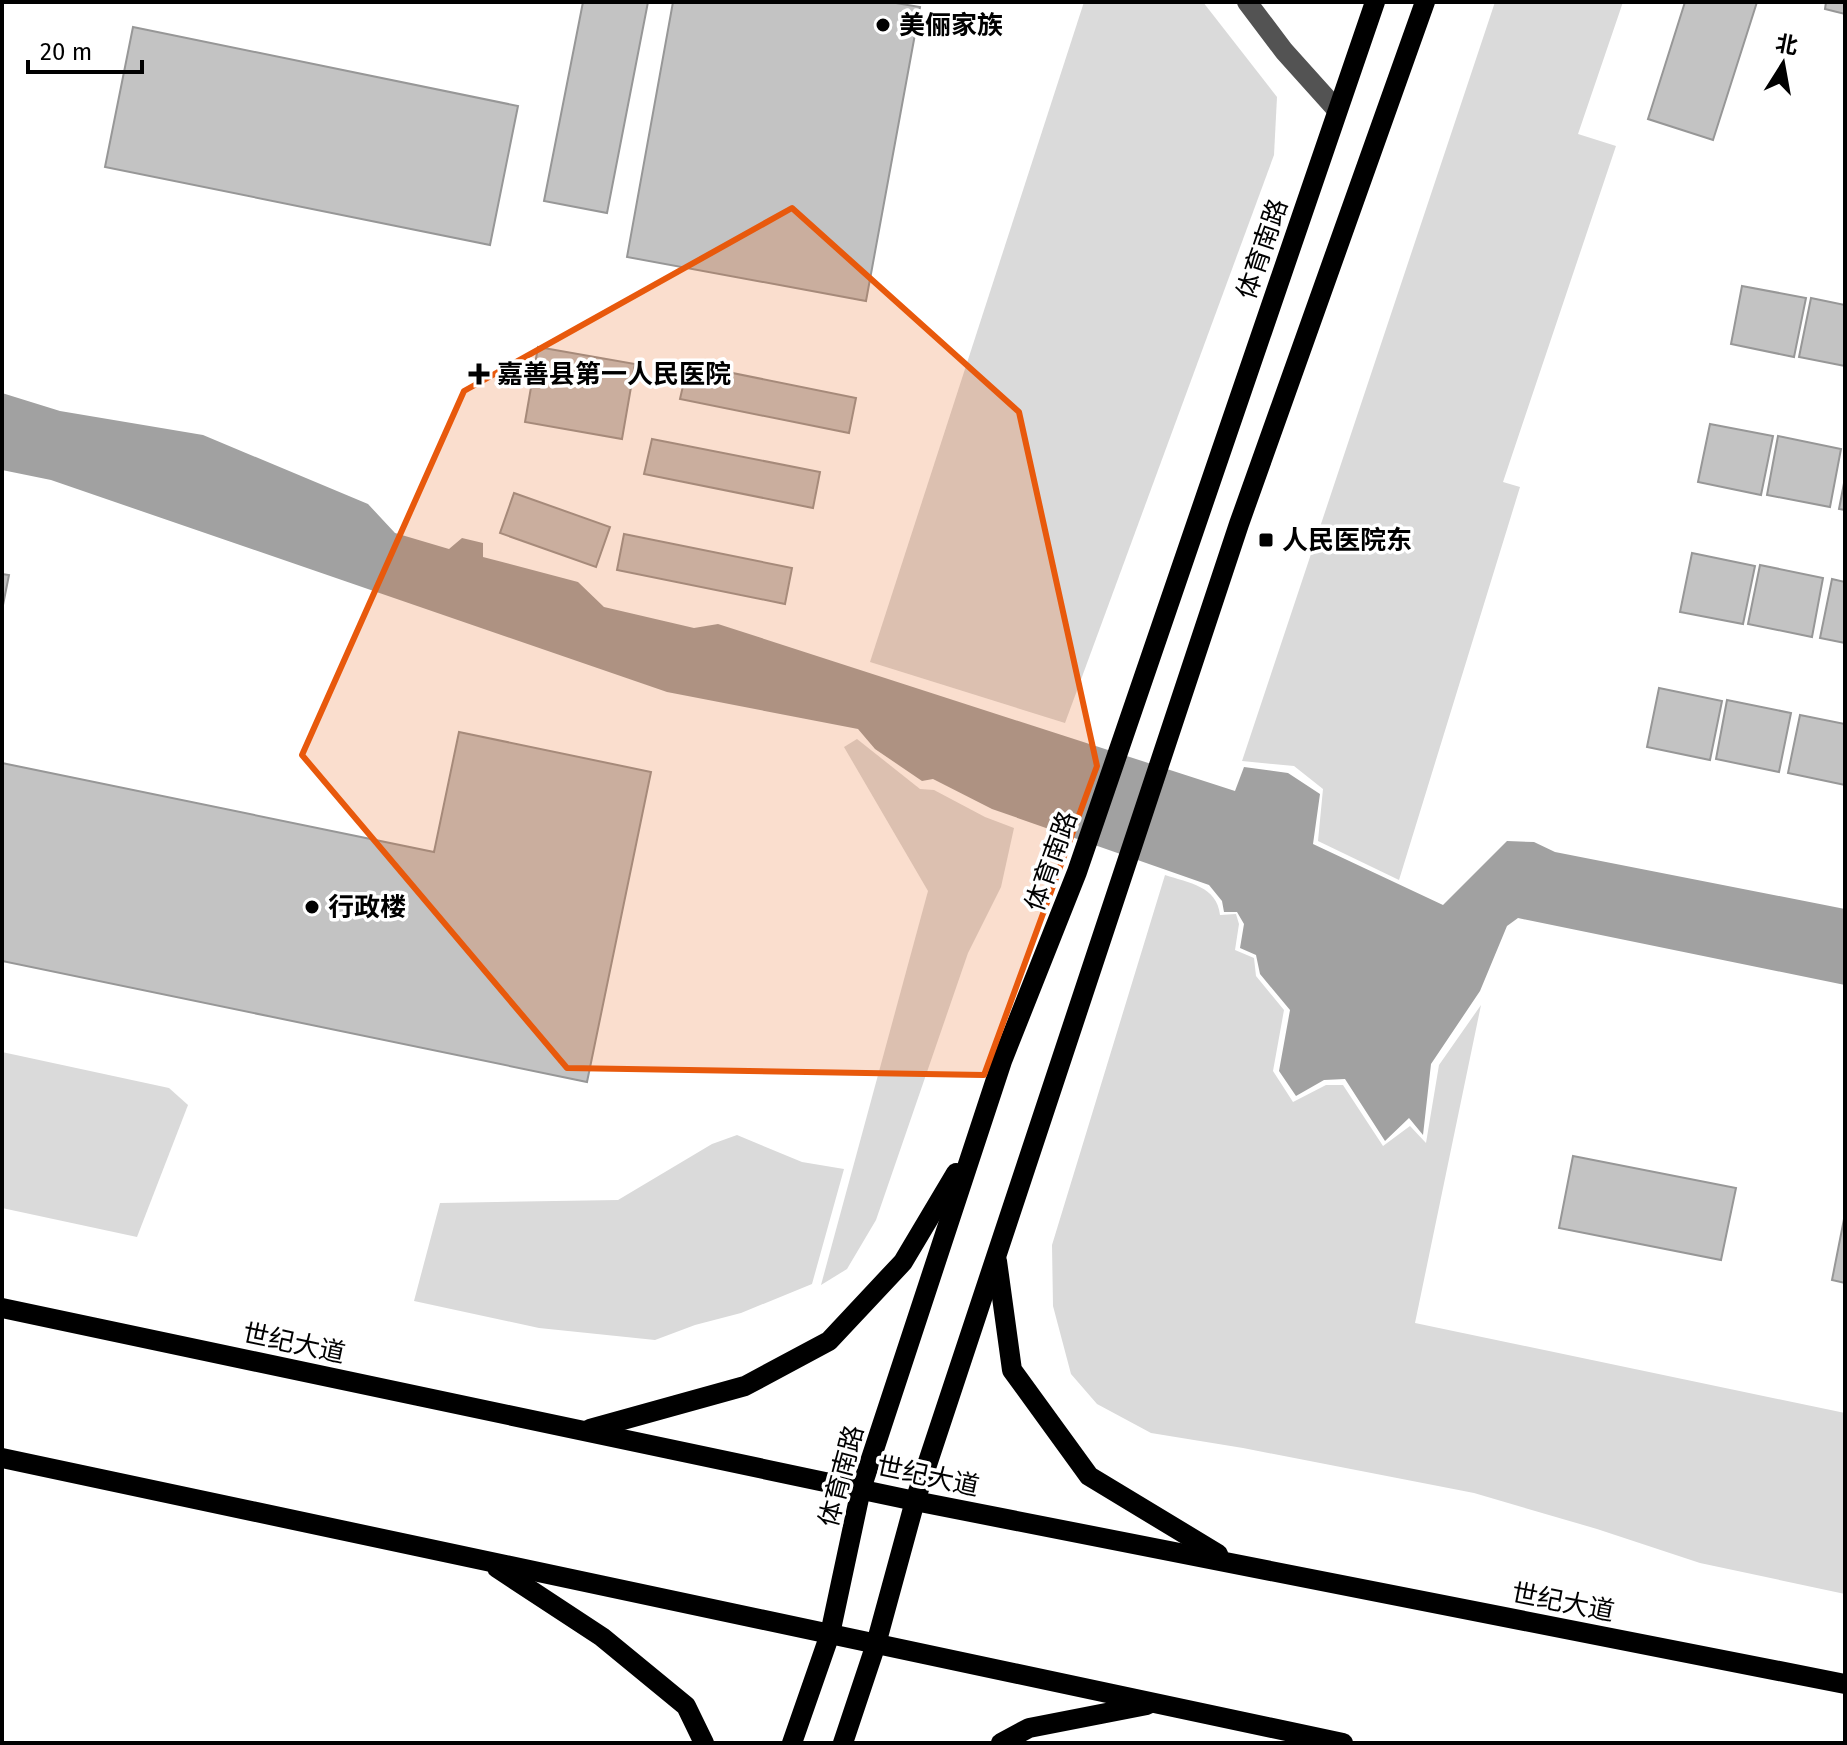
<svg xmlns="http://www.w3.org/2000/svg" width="1847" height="1745" font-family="'Fira Sans','Noto Sans SC',sans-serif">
<rect width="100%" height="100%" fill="#fff"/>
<g fill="#dadada">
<polygon points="1084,2 1203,2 1277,97 1274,155 1065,723 870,662"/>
<polygon points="1495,2 1623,2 1578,134 1616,146 1503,482 1520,487 1399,880 1318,841 1323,789 1294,766 1242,761"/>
<polygon points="857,739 920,789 934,790 985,817 1014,828 1001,887 968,953 876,1220 847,1269 821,1285 928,891 844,747"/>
<path d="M1165,875C1189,883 1217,886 1220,915L1236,914L1239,924L1235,950L1254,958L1256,976L1284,1010L1273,1071L1293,1102L1326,1085H1343L1383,1146L1410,1126L1426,1143L1439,1065L1481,1005L1415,1323L1845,1413V1594L1700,1563L1597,1529L1474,1493L1243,1448L1151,1433L1097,1404L1071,1374L1053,1306L1052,1245Z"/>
<polygon points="2,1052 169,1088 188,1105 137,1237 2,1208"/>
<polygon points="737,1135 802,1162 844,1169 812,1284 741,1313 695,1325 655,1340 539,1328 414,1301 440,1203 618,1200 712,1144"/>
</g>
<polygon fill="#a1a1a1" points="2,393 60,411 203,435 368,504 395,533 449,549 462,538 483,543 483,557 578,582 604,607 694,628 718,624 1235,791 1244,767 1288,773 1320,794 1313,844 1443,905 1507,841 1534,842 1555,852 1845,909 1845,985 1518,918 1507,926 1480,991 1431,1064 1423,1135 1409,1118 1385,1141 1345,1079 1324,1080 1296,1096 1279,1071 1290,1010 1260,974 1256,955 1240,948 1244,924 1237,912 1224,912 1222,901 1209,885 992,809 933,779 922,781 875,749 858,729 667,692 51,480 2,470"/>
<g fill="#c3c3c3" stroke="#979797" stroke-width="2">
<polygon points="583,2 648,2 607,213 544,201"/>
<polygon points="673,2 890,2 920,7 866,301 627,257"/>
<polygon points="1685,2 1757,2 1713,140 1648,119"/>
<polygon points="1826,2 1845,2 1845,14 1825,9"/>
<polygon points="133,27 518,106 490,245 105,167"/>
<polygon points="1742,286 1806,298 1794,357 1731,344"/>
<polygon points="1811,298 1845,305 1845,366 1799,357"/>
<polygon points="538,347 635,364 622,439 525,422"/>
<polygon points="688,364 856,398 849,433 680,399"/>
<polygon points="1710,424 1773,436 1761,495 1698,482"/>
<polygon points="1778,436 1841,449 1830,507 1767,495"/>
<polygon points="652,439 820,472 813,508 644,474"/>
<polygon points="1845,478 1845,510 1839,509"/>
<polygon points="514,493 610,527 596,567 500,533"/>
<polygon points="624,534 792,568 785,604 617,570"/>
<polygon points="1692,553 1755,566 1743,624 1680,612"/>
<polygon points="1760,565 1823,578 1812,637 1748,624"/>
<polygon points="2,574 9,575 2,610"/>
<polygon points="1832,579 1845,582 1845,643 1820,638"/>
<polygon points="1659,688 1722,701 1710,760 1647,747"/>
<polygon points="1727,700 1791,713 1779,772 1716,759"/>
<polygon points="1800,715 1845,724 1845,785 1788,773"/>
<polygon points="459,732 651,772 587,1082 2,961 2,763 434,852"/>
<polygon points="1573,1156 1736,1188 1721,1260 1559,1228"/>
<polygon points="1845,1214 1845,1283 1832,1280"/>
</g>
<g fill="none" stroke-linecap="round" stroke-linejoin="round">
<polyline stroke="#535353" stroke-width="20" points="1247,2 1284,51 1337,110"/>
<g stroke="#000" stroke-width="20">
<polyline points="997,1261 1012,1370 1089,1476 1218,1554"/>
<polyline points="2,1308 915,1501 1845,1684"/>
<polyline points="590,1429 745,1386 829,1341 903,1262 956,1173"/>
<polyline points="2,1458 1343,1743"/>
<polyline points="497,1568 602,1637 686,1706 704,1743"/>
<polyline points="792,1743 830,1634 861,1489 1002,1061 1077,872 1375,2"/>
<polyline points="843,1743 876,1644 915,1501 1239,524 1425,2"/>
<polyline points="1001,1743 1029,1728 1147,1705"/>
</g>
</g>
<path fill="#e8590c" fill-opacity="0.2" stroke="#e8590c" stroke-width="6" stroke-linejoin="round" d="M792,208L1019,412L1097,766L984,1075L567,1068L302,755L464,391Z"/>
<g fill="#000" stroke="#fff" stroke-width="3">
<circle cx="883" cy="25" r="8"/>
<path d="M475 362h8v8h8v8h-8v8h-8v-8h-8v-8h8z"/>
<rect x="1258" y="532" width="16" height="16" rx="4"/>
<circle cx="312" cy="907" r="8"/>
</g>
<g text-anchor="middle" stroke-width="7" stroke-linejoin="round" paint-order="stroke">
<g font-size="26" font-weight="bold" fill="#000" stroke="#fff" text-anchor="start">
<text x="899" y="34">美俪家族</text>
<text x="497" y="383">嘉善县第一人民医院</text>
<text x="1282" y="549">人民医院东</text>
<text x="328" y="916">行政楼</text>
</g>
<g font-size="26" fill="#000" stroke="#fff">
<text transform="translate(1262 249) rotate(-71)" y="9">体育南路</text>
<text transform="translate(1051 861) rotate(-70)" y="9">体育南路</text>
<text transform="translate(294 1343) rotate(12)" y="9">世纪大道</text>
<text transform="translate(841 1476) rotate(-75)" y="9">体育南路</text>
<text transform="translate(928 1476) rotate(12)" y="9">世纪大道</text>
<text transform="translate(1563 1602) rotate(11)" y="9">世纪大道</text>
</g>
</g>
<rect width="1847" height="1745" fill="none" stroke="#000000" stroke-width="8"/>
<g transform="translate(1783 64) rotate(11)" stroke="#ffffff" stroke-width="6" paint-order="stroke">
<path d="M0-6L14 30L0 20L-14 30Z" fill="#000000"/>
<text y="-12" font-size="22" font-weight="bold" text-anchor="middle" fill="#000000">北</text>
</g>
<path d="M28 60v12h114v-12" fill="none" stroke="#000000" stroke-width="4"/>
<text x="40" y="60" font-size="24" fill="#000000" stroke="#ffffff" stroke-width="6" paint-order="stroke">20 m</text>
</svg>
